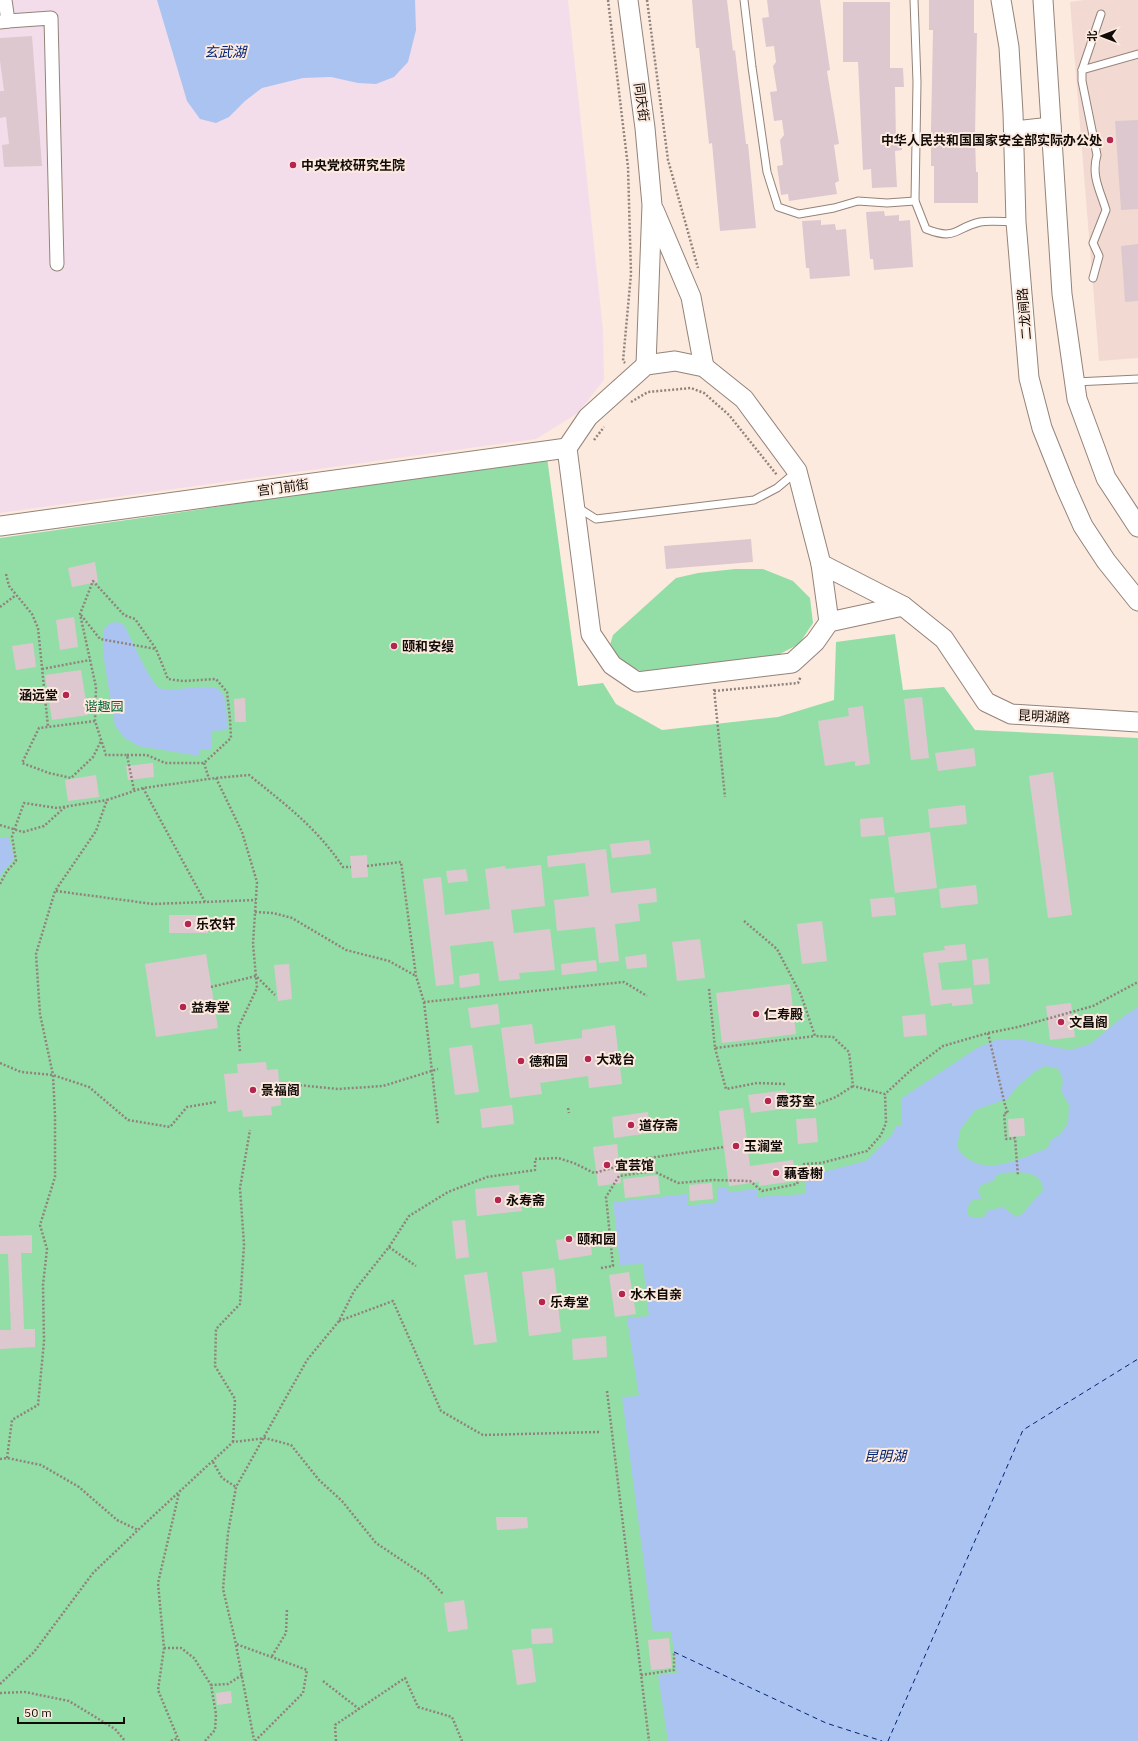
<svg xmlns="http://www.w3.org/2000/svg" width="1138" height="1741" font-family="'IBM Plex Sans','Noto Sans SC',sans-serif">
<rect width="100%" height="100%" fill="#fdeadf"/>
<polygon fill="#f2dad2" points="1084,0 1138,0 1138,358 1099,361 1070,2"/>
<polygon fill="#f4ddea" points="0,0 568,0 603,330 604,380 578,413 536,439 0,513"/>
<g fill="#93dea7">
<polygon points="547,457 578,686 603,683 616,704 662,730 778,717 834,700 836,642 895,634 903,690 944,687 975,730 1138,738 1138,1741 0,1741 0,538 169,514"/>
<polygon points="735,569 763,569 793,581 810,598 813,623 799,644 778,655 643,672 625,664 609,648 613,635 676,578 698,573"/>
</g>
<g fill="#abc3f1" fill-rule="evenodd">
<polygon points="157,0 415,0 416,30 408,62 394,77 376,84 358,83 331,77 303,78 262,88 245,101 229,117 216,123 200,119 187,101"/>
<path d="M117,622L124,625C130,636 150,682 158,687C165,691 172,690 179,689C223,684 227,683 227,730L212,731V749H200V756L138,746L125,738L115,726L103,653V630L110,623Z"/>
<polygon points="9,837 14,859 4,870 0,877 0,838"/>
<path d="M1138,1007V1741H668L658,1675L677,1673L671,1631L653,1632L622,1397L639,1396L627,1318L649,1316L643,1264L620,1265L613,1202L687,1194L688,1206L718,1202L717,1188L728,1187V1192L757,1189L758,1197L805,1194V1181L808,1173L816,1169L823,1172L866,1161L891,1136L897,1125H902V1098L977,1048L998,1039H1019L1069,1050L1090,1044L1124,1016ZM1045,1066L1057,1068C1063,1076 1064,1081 1061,1091L1069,1105L1068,1124L1059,1135L1050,1141L1048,1148C1018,1159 981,1181 957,1148L960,1130L975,1110L1007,1099L1018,1086L1034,1072ZM1002,1173C1016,1172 1043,1169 1043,1190L1021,1215L1016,1217L1003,1207L987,1211L984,1217L973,1218L968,1215C967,1204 971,1197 982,1199L978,1191L980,1186L994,1180L996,1176Z"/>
</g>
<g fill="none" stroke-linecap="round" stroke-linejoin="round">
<g stroke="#002376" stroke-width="1" stroke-dasharray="5 4" stroke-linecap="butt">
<polyline points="674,1652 826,1723 882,1741"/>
<polyline points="888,1741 1023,1430 1138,1359"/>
</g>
</g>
<g fill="#dec8cf">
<polygon points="692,0 727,0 733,51 735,50 746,144 748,144 756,228 720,231 712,143 709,144 699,48 696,48"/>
<polygon points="767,0 820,0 830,70 827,71 839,144 834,145 839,181 835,183 837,194 789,201 788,194 781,195 777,166 783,165 780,140 784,135 782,120 774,121 770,92 777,91 773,66 776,62 774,46 766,47 762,18 769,17"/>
<polygon points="929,0 974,0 974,33 977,33 975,135 976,172 978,172 978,203 934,203 934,166 931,166 931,129 933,30 929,30"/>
<polygon points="843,2 890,2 890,68 903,68 904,87 895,87 896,139 902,139 902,150 895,151 897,187 872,188 871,169 863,170 858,62 843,62"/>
<polygon points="32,36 42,166 4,167 2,145 9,144 6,117 0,118 0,91 4,91 0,61 0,38"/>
<polygon points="1138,120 1138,209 1121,210 1115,121"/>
<polygon points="884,211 885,216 899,215 899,221 910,220 913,267 874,270 873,259 870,259 866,212"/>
<polygon points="821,220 821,225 835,224 836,230 846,229 850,276 810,279 809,268 806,268 802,221"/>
<polygon points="1138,244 1138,301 1125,302 1121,246"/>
<polygon points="751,539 753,562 666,569 664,546"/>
<polygon points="95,562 98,582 72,587 68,568"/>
<polygon points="74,617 78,647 60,650 56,620"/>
<polygon points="33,643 36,667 16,670 12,646"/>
<polygon points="81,670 88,715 52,720 45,675"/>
<polygon points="922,697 929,758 911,760 904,699"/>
<polygon points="245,698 246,722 235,722 234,699"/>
<polygon points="863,706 870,764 855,766 855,761 825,766 818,721 849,716 848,708"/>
<polygon points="974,748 976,766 938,771 935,753"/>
<polygon points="153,763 154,777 128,780 126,766"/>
<polygon points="1053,772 1072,915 1048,918 1029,776"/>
<polygon points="96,775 99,797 68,801 65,780"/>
<polygon points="965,805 967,824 930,828 928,809"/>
<polygon points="883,817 885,835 861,837 860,819"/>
<polygon points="930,832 937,888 895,893 888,837"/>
<polygon points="649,840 651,854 612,858 610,844"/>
<polygon points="606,849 611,893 656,888 657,902 638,904 640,921 615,924 619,961 599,963 595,927 557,931 554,900 589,896 585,863 548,867 547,856"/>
<polygon points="367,855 368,877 352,878 350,856"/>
<polygon points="541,865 545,906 511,910 514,933 550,929 555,970 519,973 520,979 499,981 493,941 450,946 454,984 436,986 423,879 441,877 445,915 490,909 485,869 505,866 506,869"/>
<polygon points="466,869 468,881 448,883 446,871"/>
<polygon points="976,885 978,904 941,908 939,889"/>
<polygon points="894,897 896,915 872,917 870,899"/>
<rect x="169" y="915" width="39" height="18"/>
<polygon points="822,921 827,961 802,964 797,924"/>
<polygon points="700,939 705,978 677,981 672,942"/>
<polygon points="965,944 967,960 938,963 942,990 971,988 973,1004 952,1006 952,1003 931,1006 923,953 945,950 944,946"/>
<polygon points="206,954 218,1028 156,1037 145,964"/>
<polygon points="646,954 647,967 627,969 625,957"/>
<polygon points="988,958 990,984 974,985 972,960"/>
<polygon points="596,960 597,971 562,975 561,964"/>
<polygon points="289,964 292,999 278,1001 274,965"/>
<polygon points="479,973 480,985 460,988 459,976"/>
<polygon points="790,984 796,1034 722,1043 716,993"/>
<polygon points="1071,1003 1075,1037 1050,1040 1046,1006"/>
<polygon points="498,1004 500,1024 471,1028 468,1008"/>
<polygon points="925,1014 927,1035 904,1037 902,1016"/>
<polygon points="532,1024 535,1044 582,1038 582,1030 615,1025 622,1084 589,1088 588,1076 540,1083 542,1094 510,1098 501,1028"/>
<polygon points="472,1045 479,1092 455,1095 449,1048"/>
<polygon points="266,1062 267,1070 278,1069 281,1105 271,1107 272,1115 243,1117 242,1110 228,1112 224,1074 238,1073 237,1064"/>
<polygon points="786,1090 789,1108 751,1113 748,1095"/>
<polygon points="512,1105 514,1124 482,1128 480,1109"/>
<polygon points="743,1108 750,1166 793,1160 796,1181 759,1186 759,1182 729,1186 719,1111"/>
<polygon points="648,1112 651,1133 614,1138 612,1117"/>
<polygon points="816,1118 818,1142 798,1144 796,1119"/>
<polygon points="1024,1118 1025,1136 1009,1137 1008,1119"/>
<polygon points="617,1144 621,1183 598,1186 593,1147"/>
<polygon points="658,1175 660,1194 625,1198 623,1179"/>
<polygon points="712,1183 713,1199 690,1201 689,1185"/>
<polygon points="519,1185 522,1211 477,1216 475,1189"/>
<polygon points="465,1220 469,1257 456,1259 452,1221"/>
<polygon points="32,1235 32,1253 21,1253 24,1329 35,1329 35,1347 0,1349 0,1330 11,1330 8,1254 0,1254 0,1236"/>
<polygon points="590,1236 592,1255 559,1260 556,1240"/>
<polygon points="554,1268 561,1332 529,1336 522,1272"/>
<polygon points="487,1272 497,1342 474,1345 464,1275"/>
<polygon points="629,1272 636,1314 615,1317 609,1275"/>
<polygon points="606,1336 607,1357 573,1360 572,1339"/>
<polygon points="496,1517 527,1517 528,1528 497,1530"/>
<polygon points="464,1600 468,1629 448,1632 444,1603"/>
<polygon points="552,1628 553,1643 532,1644 531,1629"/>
<polygon points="669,1638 672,1668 651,1670 648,1640"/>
<polygon points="532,1648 536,1682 517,1685 512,1650"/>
<polygon points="231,1691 232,1703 217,1705 216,1693"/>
</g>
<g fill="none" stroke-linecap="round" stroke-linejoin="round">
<g stroke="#948379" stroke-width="9">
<g id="lane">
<polyline points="744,0 752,67 767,172 778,207 799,214 834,208 858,201 887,203 915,201"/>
<path d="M914,0L917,82L915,201L926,229C957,241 954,228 980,222C991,220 1005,222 1016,222"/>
<polyline points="1082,70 1138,54"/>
<path d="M1093,278L1099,256L1093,243L1106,210C1100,190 1091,176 1097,155L1082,81V70L1101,14"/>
<polyline points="1075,382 1138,379"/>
<polyline points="577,507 596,519 754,500 777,488 796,472"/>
</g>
</g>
<g stroke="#948379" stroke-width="15">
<g id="street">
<polyline points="8,21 51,18 57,264"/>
<polyline points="0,22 8,21 5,0"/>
</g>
</g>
<g stroke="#948379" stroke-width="21">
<g id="secondary">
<polyline points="628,0 645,128 652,205 646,365"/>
<polyline points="1001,0 1009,47 1013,113 1016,222 1029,378 1042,428 1066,488 1083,526 1106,561 1138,601"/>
<polyline points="1043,0 1062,294 1077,399 1106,478 1138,527"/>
<polyline points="1014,131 1051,127"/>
<polyline points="654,210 691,297 704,367"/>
<polygon points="675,361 704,367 744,399 797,471 821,564 829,622 815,642 792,663 637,682 612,665 591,634 567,448 588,417 646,365"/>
<polyline points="0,526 567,448"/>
<polyline points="821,564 903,606 944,639 986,702 1011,714 1138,722"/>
<polyline points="829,622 903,606"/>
</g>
</g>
<g stroke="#90837b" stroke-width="2.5" stroke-dasharray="2 2" stroke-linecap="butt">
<polyline points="608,0 628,167 631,274 623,361 625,363"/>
<polyline points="647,0 668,160 698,268"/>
<polyline points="631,402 648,392 691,388 704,393 729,415 777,475"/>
<polyline points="594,440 604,427"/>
<polyline points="6,574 9,586 32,614 38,628 48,727"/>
<polyline points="0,607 16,595"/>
<polyline points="81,615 100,639 156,649"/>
<polyline points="42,669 90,660"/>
<polyline points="714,689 725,797"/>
<polyline points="714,691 798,683 801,676"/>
<polyline points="95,721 39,728 22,763 49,773 71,778 93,757 101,741"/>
<polyline points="127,755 147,755 165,763 204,763 231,738 230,719 227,692 216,679 183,681 168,679 156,649 135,619 124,615 93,581 80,614 96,687 95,721 106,755 127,755 134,790"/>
<polyline points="204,763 209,779"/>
<polyline points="216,778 242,832 257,882 253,944 257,988 238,1028 240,1052"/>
<polyline points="143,788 205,902"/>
<polyline points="0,825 23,832 44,826 65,807"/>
<polyline points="367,866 401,862 416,976 424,1002 624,982 647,996"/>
<polyline points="0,884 7,871 16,861 12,836 24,803 57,808 107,800"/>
<polyline points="56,891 153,904 256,900"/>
<polyline points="255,912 273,913 292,918 346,950 389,961 416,976"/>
<polyline points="744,921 777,949 801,995 815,1036 833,1037 849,1052 853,1086 885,1094 911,1070 943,1046 988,1033 1018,1027 1093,1006 1138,982"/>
<polyline points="211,987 256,976 275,995"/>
<polyline points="709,989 715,1048 815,1036"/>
<polyline points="424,1002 438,1124"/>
<polyline points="988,1033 1005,1105 1008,1113 1004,1113 1006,1139 1015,1138 1018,1176"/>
<polyline points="715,1048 726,1089 757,1083 785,1084"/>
<polyline points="0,1063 21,1072 53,1075 89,1087 128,1120 170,1127 187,1107 216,1102"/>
<polyline points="288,1084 338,1089 383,1086 438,1069"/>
<polyline points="815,1105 836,1097 853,1086"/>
<polyline points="568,1108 569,1113"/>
<polyline points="389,1247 416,1266"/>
<polyline points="601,1268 613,1266 606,1197 619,1176 653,1171 678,1183 712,1180 750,1181 762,1191 797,1184 804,1164 821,1163 867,1151 881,1135 886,1123 885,1094"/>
<polyline points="339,1321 393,1301 441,1411 483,1435 599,1432"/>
<polyline points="607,1391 649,1741"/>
<polyline points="233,1442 235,1399 215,1366 216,1329 240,1304 244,1245 240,1188 250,1130"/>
<path d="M7,1458L12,1420L38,1405L44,1341L43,1285L47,1249L40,1225L55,1177V1116L53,1075L40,1014L36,954L55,891L96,831L107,800L143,788L216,778L249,775C286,805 316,827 343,867H351"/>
<polyline points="0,1459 7,1458 41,1465 79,1487 117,1520 138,1530"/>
<polyline points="213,1462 222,1478 236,1487"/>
<polyline points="236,1645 254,1740"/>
<polyline points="164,1648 181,1648 194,1658 211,1685"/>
<polyline points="272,1656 286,1633 287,1608"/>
<polyline points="641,1675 674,1670 674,1652"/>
<polyline points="323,1681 359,1709"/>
<polyline points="0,1684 34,1652 93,1573 138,1530 233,1442 265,1438 291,1445 319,1480 342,1501 376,1543 427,1577 443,1594"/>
<polyline points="0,1693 25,1692 69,1701 115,1729 125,1741"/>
<polyline points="171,1741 178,1738"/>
<polyline points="179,1741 158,1690 164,1648 158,1583 179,1493"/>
<polyline points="205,1741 215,1730 216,1714 211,1685 228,1684 242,1675"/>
<polyline points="255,1741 303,1693 307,1670 236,1644 223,1589 228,1533 236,1487 307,1360 339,1321 354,1291 389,1247 409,1216 448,1192 487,1177 535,1170 535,1159 558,1158 574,1163 594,1173 649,1158 724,1147"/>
<polyline points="336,1741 335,1725 405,1678 418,1707 452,1717 462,1741"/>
</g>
<use href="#lane" stroke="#fff" stroke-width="7"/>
<use href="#street" stroke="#fff" stroke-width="13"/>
<use href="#secondary" stroke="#fff" stroke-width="19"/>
</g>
<g fill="#b52552" stroke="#fdeadf" stroke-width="1.5">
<circle cx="1110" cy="140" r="4"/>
<circle cx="293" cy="165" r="4"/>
<circle cx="394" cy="646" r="4"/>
<circle cx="66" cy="695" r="4"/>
<circle cx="188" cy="924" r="4"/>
<circle cx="183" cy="1007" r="4"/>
<circle cx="756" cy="1014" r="4"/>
<circle cx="1061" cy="1022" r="4"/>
<circle cx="588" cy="1059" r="4"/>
<circle cx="521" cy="1061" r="4"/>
<circle cx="253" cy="1090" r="4"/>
<circle cx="768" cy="1101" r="4"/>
<circle cx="631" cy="1125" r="4"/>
<circle cx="736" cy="1146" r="4"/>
<circle cx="607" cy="1165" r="4"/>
<circle cx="776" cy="1173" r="4"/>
<circle cx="498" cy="1200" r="4"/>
<circle cx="569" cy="1239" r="4"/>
<circle cx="622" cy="1294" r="4"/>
<circle cx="542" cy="1302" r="4"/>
</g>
<g text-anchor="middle" stroke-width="4" stroke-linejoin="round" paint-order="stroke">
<g font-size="13" fill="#120c09" stroke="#fdeadf">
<text transform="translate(642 102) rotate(82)" y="5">同庆街</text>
<text transform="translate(1024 314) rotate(-95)" y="5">二龙闸路</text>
<text transform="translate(283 487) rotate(-8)" y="5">宫门前街</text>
<text transform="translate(1044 716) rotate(3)" y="5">昆明湖路</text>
</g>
<g font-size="13" font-weight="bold" fill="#120c09" stroke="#fdeadf" text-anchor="start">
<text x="1102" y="145" text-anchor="end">中华人民共和国国家安全部实际办公处</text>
<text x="301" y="170">中央党校研究生院</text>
<text x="402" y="651">颐和安缦</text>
<text x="58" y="700" text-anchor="end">涵远堂</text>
<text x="196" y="929">乐农轩</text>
<text x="191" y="1012">益寿堂</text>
<text x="764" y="1019">仁寿殿</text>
<text x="1069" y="1027">文昌阁</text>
<text x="596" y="1064">大戏台</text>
<text x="529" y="1066">德和园</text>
<text x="261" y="1095">景福阁</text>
<text x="776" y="1106">霞芬室</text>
<text x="639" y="1130">道存斋</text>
<text x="744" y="1151">玉澜堂</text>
<text x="615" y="1170">宜芸馆</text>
<text x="784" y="1178">藕香榭</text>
<text x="506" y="1205">永寿斋</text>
<text x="577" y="1244">颐和园</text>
<text x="630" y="1299">水木自亲</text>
<text x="550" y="1307">乐寿堂</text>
</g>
<g font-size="13" fill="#036733" stroke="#fdeadf">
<text x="104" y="711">谐趣园</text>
</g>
<g font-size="14" font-style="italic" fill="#002376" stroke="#fdeadf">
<text x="225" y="57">玄武湖</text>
<text x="885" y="1461">昆明湖</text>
</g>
</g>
<g transform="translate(1102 36) rotate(270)" stroke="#fdeadf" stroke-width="3" paint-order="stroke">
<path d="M0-3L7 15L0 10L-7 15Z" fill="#120c09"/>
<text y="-6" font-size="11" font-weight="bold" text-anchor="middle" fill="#120c09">北</text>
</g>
<path d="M18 1717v6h106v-6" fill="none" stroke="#120c09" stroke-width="2"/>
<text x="24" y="1717" font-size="12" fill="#120c09" stroke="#fdeadf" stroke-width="3" paint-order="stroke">50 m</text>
</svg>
